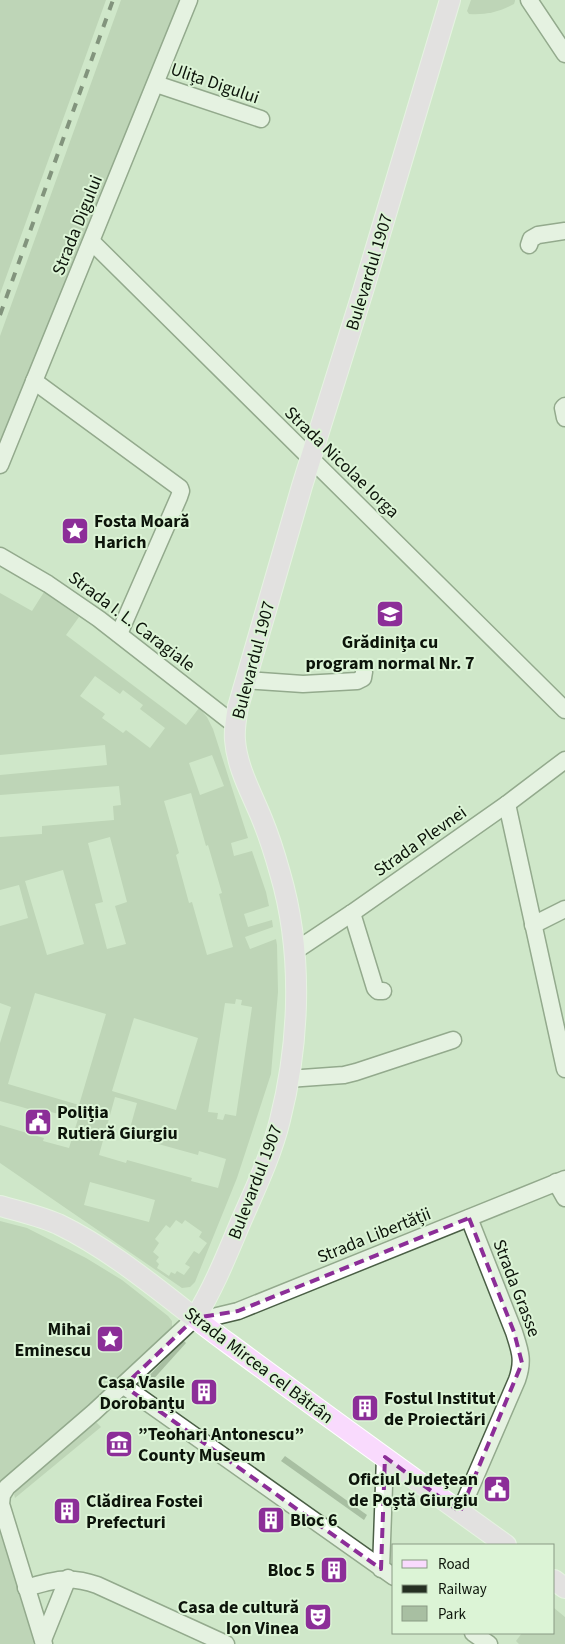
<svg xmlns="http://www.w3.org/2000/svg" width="565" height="1644" font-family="'Source Sans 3',sans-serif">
<rect width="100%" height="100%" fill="#cfe7c9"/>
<g fill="#a8bfa2" fill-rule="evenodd">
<polygon points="0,0 106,0 0,294"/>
<polygon points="121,0 180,0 88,228 0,442 0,336"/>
<path d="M471,0H515V1L514,4C499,12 486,15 469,14L467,11Z"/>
<path d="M44,592L79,617L66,635L186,725L199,708L207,717L213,729L248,838L231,843L234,856L252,851L266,892L269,906L244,914L248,927L272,920L273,927L245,937L250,949L276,939L277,945L278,992L271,1074L237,1178L195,1282L190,1287L182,1288L0,1163V1125L44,1138L43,1141L69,1148L78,1119L51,1112L50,1115L0,1101V1043L11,1007L0,1003V926L28,918L19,885L0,890V837L42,834V826L114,820L113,806L121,805L119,786L0,795V775L107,765L105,745L0,755V593L32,611ZM95,676L120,694L123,690L143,705L140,709L165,728L150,748L126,730L123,733L102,718L105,714L80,696ZM212,755L224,786L200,795L189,763ZM191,793L206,846L208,845L222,893L219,894L233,947L207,955L192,902L189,903L176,855L179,853L164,801ZM110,837L127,902L115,906L126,944L107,949L95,904L103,902L88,843ZM63,870L84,944L47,955L25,881ZM35,993L106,1014L79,1105L8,1084ZM236,999L242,1000L241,1005L252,1007L236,1116L225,1114L223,1120L217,1119L218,1113L208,1112L225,1003L235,1004ZM134,1018L198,1038L176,1110L112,1091ZM115,1097L137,1103L129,1132L134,1133L133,1137L198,1155L199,1151L226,1159L218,1188L191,1181L192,1178L127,1160L126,1163L99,1155ZM90,1182L155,1200L149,1222L84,1205ZM176,1220L182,1224L185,1220L202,1232L199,1237L207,1243L199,1254L194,1251L185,1264L190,1267L184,1275L177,1271L175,1274L171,1272L169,1276L157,1268L159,1264L156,1261L159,1257L153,1252L159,1243L155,1239L166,1225L170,1228Z"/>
<polygon points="0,1221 27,1228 86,1258 122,1280 168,1316 172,1321 172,1327 180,1333 2,1495 44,1644 0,1644"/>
<polygon points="183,1340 186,1343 150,1383 146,1379"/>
<polygon points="96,1422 101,1427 15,1498 14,1494 18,1487"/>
<polygon points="285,1456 367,1515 364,1520 281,1461"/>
<polygon points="554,1608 565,1617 565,1644 519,1644 516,1641 522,1633 554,1633"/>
</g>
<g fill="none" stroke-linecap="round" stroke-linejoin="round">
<g stroke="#4a5f45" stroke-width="19">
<g id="minor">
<polyline points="529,0 565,54"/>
<polyline points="156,84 261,119"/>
<polyline points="92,242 565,710"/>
<polyline points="529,245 531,239 538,235 565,231"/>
<polyline points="34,381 180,488 181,491 179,497 119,634"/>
<polyline points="565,406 563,408 565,418"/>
<polyline points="0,465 189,0"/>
<polyline points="0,556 48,584 99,619 235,725"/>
<polyline points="245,680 303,684 357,681 363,678 364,672"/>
<polyline points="507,804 565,1069"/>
<polyline points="352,913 375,988 378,991 383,991"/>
<polyline points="533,925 565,909"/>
<polyline points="295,951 352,913 507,804 565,760"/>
<polyline points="288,1079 344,1075 356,1072 453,1040"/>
<polyline points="556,1182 565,1198"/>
<polyline points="124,1386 394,1577"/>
<path d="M460,1512L517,1380C524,1360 520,1351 514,1332L469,1218"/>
<polyline points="381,1569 385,1457"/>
<path d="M26,1588C53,1580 69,1575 97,1585L226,1644"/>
<polyline points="473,1633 489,1644"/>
<polyline points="43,1640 68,1578"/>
<polyline points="44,1644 1,1504 2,1495 7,1487 94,1412 195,1318 213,1317 238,1311 565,1179"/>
</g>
</g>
<g stroke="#fff" stroke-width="22">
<g id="major">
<path d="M0,1206C19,1211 40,1216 58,1224C120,1254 173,1303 228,1343C320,1411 413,1478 506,1545"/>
<path d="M195,1318C213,1289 226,1257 239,1226C254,1191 271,1157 280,1120C300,1041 303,951 280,873C275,855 269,836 262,819C252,794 237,768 235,740C234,729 236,718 238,707L302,486L363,291L450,0"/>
<polyline points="554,1580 565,1588"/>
</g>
</g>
<use href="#minor" stroke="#fff" stroke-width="16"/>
<use href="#major" stroke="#f9dafd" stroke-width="20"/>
<polyline stroke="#252f22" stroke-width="4" stroke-dasharray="9 9" stroke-linecap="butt" points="0,315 113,0"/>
</g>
<path d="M0 0H565V1644H0ZM469,1218L514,1332L522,1363L460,1512L385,1457L381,1569L124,1386L195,1318L238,1311Z" fill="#cfe7c9" fill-opacity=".55" fill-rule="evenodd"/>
<path fill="none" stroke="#8c2e98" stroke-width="4" stroke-dasharray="10 6" stroke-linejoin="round" d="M469,1218L514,1332L522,1363L460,1512L385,1457L381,1569L124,1386L195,1318L238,1311Z"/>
<defs>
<g id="sight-square" transform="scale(1.4375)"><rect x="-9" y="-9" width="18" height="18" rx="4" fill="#8c2e98" stroke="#dcf4d6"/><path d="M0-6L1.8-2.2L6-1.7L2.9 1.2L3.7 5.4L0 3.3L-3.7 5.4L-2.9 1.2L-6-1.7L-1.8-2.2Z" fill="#fff"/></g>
<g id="school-square" transform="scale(1.4375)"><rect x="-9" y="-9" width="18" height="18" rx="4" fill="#8c2e98" stroke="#dcf4d6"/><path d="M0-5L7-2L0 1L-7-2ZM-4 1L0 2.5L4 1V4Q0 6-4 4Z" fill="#fff"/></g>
<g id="civic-square" transform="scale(1.4375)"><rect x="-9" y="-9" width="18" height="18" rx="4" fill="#8c2e98" stroke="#dcf4d6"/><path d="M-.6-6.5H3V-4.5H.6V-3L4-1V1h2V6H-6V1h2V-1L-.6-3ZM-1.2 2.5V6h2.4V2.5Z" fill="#fff"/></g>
<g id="building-square" transform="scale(1.4375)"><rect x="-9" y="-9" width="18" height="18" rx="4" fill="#8c2e98" stroke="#dcf4d6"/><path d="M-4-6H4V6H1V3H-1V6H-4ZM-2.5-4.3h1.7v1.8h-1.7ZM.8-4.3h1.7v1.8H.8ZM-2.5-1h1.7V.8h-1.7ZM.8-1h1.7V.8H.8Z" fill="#fff"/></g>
<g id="museum-square" transform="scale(1.4375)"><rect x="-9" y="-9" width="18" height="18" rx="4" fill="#8c2e98" stroke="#dcf4d6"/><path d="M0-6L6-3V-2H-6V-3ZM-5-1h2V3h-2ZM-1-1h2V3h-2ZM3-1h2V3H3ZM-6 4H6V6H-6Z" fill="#fff"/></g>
<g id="theatre-square" transform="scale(1.4375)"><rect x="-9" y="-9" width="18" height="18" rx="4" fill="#8c2e98" stroke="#dcf4d6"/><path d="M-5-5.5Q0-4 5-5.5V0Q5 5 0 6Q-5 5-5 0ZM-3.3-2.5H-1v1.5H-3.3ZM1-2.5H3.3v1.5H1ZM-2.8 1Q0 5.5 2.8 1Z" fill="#fff"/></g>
</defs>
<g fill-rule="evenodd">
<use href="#sight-square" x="75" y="531"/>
<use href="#school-square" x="390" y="614"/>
<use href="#civic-square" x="38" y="1122"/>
<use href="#sight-square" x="110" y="1339"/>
<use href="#building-square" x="204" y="1392"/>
<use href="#building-square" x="365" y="1408"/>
<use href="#museum-square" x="119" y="1444"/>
<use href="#civic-square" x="497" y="1489"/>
<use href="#building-square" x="67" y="1511"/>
<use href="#building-square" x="271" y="1520"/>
<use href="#building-square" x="334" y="1570"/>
<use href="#theatre-square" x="318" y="1617"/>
</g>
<g text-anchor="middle" stroke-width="4" stroke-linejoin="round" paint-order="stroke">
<g font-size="18" fill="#0c140a" stroke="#dcf4d6">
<text transform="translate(215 83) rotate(19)" y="6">Ulița Digului</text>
<text transform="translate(77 225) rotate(-68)" y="6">Strada Digului</text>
<text transform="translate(369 272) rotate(-73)" y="6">Bulevardul 1907</text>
<text transform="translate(342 462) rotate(44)" y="6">Strada Nicolae Iorga</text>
<text transform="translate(132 621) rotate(37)" y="6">Strada I. L. Caragiale</text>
<text transform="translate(253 660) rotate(-75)" y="6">Bulevardul 1907</text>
<text transform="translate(420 841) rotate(-35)" y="6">Strada Plevnei</text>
<text transform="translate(255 1182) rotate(-69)" y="6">Bulevardul 1907</text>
<text transform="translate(374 1235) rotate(-22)" y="6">Strada Libertății</text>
<text transform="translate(517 1288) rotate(69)" y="6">Strada Grasse</text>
<text transform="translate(259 1365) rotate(37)" y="6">Strada Mircea cel Bătrân</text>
</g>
<g font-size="18" font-weight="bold" fill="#0c140a" stroke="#dcf4d6" text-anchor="start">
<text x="94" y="527">Fosta Moară<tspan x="94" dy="21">Harich</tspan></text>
<text x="390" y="648" text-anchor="middle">Grădinița cu<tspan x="390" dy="21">program normal Nr. 7</tspan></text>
<text x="57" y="1118">Poliția<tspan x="57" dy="21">Rutieră Giurgiu</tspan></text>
<text x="91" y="1335" text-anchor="end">Mihai<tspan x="91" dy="21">Eminescu</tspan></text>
<text x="185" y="1388" text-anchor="end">Casa Vasile<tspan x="185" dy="21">Dorobanțu</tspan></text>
<text x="384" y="1404">Fostul Institut<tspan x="384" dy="21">de Proiectări</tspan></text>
<text x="138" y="1440">”Teohari Antonescu”<tspan x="138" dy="21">County Museum</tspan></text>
<text x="478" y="1485" text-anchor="end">Oficiul Județean<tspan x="478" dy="21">de Poștă Giurgiu</tspan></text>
<text x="86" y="1507">Clădirea Fostei<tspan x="86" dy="21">Prefecturi</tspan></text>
<text x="290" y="1526">Bloc 6</text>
<text x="315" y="1576" text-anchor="end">Bloc 5</text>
<text x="299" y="1613" text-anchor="end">Casa de cultură<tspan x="299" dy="21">Ion Vinea</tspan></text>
</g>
</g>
<rect x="392" y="1544" width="162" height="90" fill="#dcf4d6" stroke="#899a84"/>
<rect x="402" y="1560" width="25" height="8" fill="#f9dafd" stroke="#899a84"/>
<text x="438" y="1569" font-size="15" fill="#0c140a">Road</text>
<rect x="402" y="1585" width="25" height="8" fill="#252f22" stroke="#899a84"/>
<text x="438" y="1594" font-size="15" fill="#0c140a">Railway</text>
<rect x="402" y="1606" width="25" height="15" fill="#a8bfa2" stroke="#899a84"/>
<text x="438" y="1619" font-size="15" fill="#0c140a">Park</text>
</svg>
